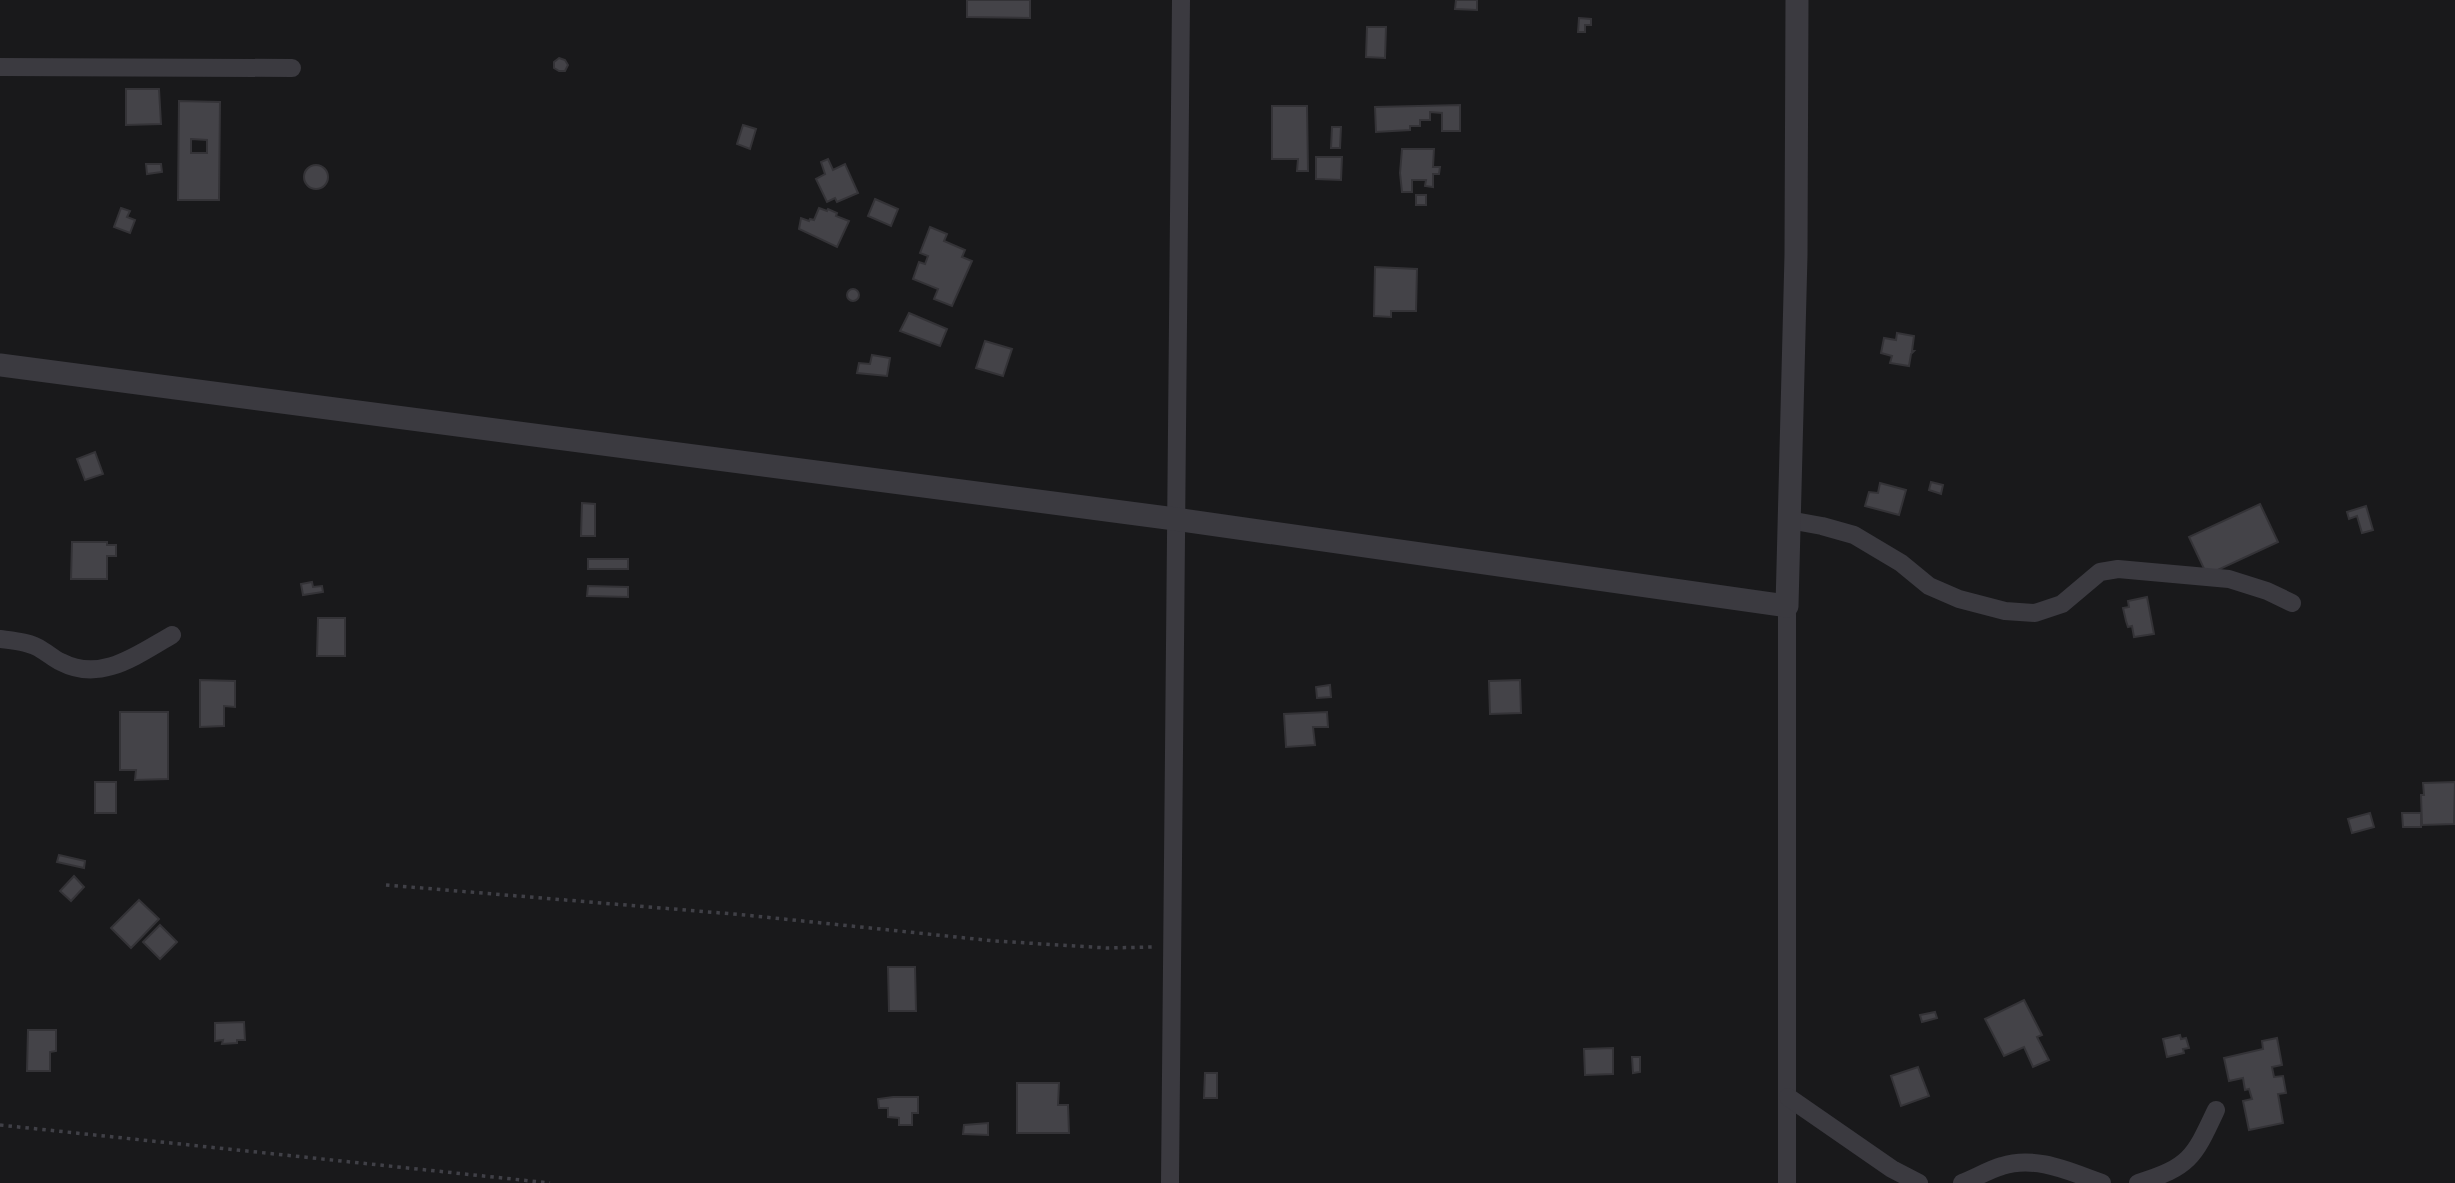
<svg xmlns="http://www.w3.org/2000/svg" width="2455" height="1183" font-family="'Fira Sans Condensed',sans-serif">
<rect width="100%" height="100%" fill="#19191b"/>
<g fill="#444348" stroke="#343337" stroke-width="2" fill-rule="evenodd">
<polygon points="967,0 1030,0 1030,18 967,17"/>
<polygon points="1456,0 1477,0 1477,10 1455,9"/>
<polygon points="1579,18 1591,19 1591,25 1585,25 1585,32 1578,32"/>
<polygon points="1367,27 1386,27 1385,58 1366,57"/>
<polygon points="559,58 565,60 568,65 565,71 559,71 554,68 554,62"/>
<polygon points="126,89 159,89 161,124 126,125"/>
<path d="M179,101L220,102L219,200H178ZM191,139L207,140V153H191Z"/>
<polygon points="1460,105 1460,131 1442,131 1442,113 1430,112 1430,120 1420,120 1420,126 1410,126 1410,130 1376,132 1375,107"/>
<polygon points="1272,106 1307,106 1308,171 1297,171 1298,159 1272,159"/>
<polygon points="743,125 756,129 750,149 737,144"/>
<polygon points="1332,127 1341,127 1340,148 1331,148"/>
<polygon points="1402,149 1434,149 1433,167 1440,167 1439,174 1433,174 1433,187 1425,186 1426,180 1412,180 1412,192 1402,192 1400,173"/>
<polygon points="1316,157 1342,157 1341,180 1316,179"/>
<polygon points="828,159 833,170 845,164 858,193 837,202 835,198 827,202 816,179 825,174 821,162"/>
<polygon points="146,164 161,164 162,172 147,174"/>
<circle cx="316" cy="177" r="12"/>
<rect x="1416" y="195" width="10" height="10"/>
<polygon points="875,199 898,209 891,226 868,216"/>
<polygon points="121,208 130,211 127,217 135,220 130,233 114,227"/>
<polygon points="819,208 827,211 828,209 837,213 836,216 849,221 837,247 799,229 801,218 809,221 810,219 814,220"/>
<polygon points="930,227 947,234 944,241 965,250 962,257 972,261 952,306 934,299 938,289 913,279 919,262 925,264 928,256 920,253"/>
<polygon points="1375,267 1417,269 1416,311 1391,311 1391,317 1374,316"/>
<circle cx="853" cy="295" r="6"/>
<polygon points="909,313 947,329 940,346 900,331"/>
<polygon points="1897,333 1914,336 1912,351 1914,351 1911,354 1909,366 1890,363 1892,356 1881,353 1884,338 1896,340"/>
<polygon points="985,341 1012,349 1003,376 976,368"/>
<polygon points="872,355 890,358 887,376 857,373 859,363 870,364"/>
<polygon points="95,452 103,474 85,480 77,459"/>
<polygon points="1931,482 1943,485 1941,494 1929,490"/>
<polygon points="1880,483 1906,490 1899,515 1865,506 1869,492 1878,493"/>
<polygon points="582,503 595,504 595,536 581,536"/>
<polygon points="2260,504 2278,542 2207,575 2189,537"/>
<polygon points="2366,506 2373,530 2362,533 2357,516 2349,519 2347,512"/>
<polygon points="72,542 107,542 107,545 116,545 116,556 107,556 107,579 71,579"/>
<rect x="588" y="559" width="40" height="10"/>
<polygon points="312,582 313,587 322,586 323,592 303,595 301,584"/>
<polygon points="588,586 628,587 628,597 587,596"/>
<polygon points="2147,597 2154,634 2134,637 2132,626 2128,627 2126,621 2123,608 2129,607 2128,601"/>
<polygon points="318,618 345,618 345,656 317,656"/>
<polygon points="200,680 235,681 235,707 224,706 224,726 200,727"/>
<polygon points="1520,680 1521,713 1490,714 1489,681"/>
<polygon points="1330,685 1331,697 1317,698 1316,687"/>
<polygon points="120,712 168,712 168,779 135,780 136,770 120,770"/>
<polygon points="1327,712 1328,727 1313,727 1315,745 1286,747 1284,714"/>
<rect x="95" y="782" width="21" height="31"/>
<polygon points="2455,782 2454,824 2422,825 2421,795 2424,795 2423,783"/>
<polygon points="2370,813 2374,827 2352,833 2348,819"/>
<polygon points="2402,813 2421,813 2421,827 2403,827"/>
<polygon points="59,855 85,861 84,868 57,862"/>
<polygon points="74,876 84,887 71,901 60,891"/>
<polygon points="139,900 159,919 131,948 111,928"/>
<polygon points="160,925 177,942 160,959 143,942"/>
<polygon points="888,967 915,967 916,1011 889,1011"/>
<polygon points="2024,1000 2042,1035 2037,1037 2049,1060 2033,1067 2024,1047 2004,1056 1985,1019"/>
<polygon points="1935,1012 1937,1018 1922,1022 1920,1015"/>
<polygon points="244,1022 245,1040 237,1040 237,1043 222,1044 223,1040 215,1041 215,1023"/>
<polygon points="28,1030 56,1030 56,1051 50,1052 50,1071 27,1071"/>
<polygon points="2180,1035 2181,1039 2186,1038 2189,1048 2183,1049 2184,1053 2167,1057 2163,1039"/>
<polygon points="2277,1038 2282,1065 2272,1067 2274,1077 2283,1076 2286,1093 2278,1094 2283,1123 2249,1130 2243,1101 2252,1099 2249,1089 2245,1090 2243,1078 2229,1081 2224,1058 2263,1049 2262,1041"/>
<polygon points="1613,1048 1613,1074 1585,1075 1584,1049"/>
<polygon points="1632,1057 1640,1057 1640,1072 1633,1073"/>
<polygon points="1918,1067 1929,1096 1901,1106 1891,1076"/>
<polygon points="1205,1073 1217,1073 1217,1098 1204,1098"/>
<polygon points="1017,1083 1059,1083 1058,1105 1068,1105 1069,1133 1017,1133"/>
<polygon points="893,1097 918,1097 918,1113 912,1113 912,1125 899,1125 899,1118 888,1117 888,1108 879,1108 878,1099"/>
<polygon points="988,1123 988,1135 963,1134 964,1125"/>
</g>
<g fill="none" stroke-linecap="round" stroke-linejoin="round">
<g stroke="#404047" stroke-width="3.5" stroke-dasharray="3.5 5" stroke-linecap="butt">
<polyline points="386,885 745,915 995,941 1107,948 1154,947"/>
<polyline points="0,1125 550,1183"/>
</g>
<g stroke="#3b3a40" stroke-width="18">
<polyline points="0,67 292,68"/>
<polyline points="1789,520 1822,526 1854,535 1901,563 1929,586 1959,599 2005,611 2035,613 2062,604 2100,572 2118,569 2229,579 2267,591 2292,603"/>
<polyline points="1787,606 1787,1183"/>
<path d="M0,639C15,641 30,642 42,650C49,654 54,659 61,662C101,683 137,655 172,635"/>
<polyline points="1788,1097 1892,1169 1919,1183"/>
<polyline points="1170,1183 1181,0"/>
<path d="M1962,1183C1976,1178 1988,1170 2002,1166C2036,1155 2070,1172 2102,1183"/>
<path d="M2138,1183C2190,1167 2194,1157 2216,1110"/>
</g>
<polyline stroke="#3b3a40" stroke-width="23" points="0,365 1175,519 1787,606 1796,255 1797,0"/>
</g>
</svg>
